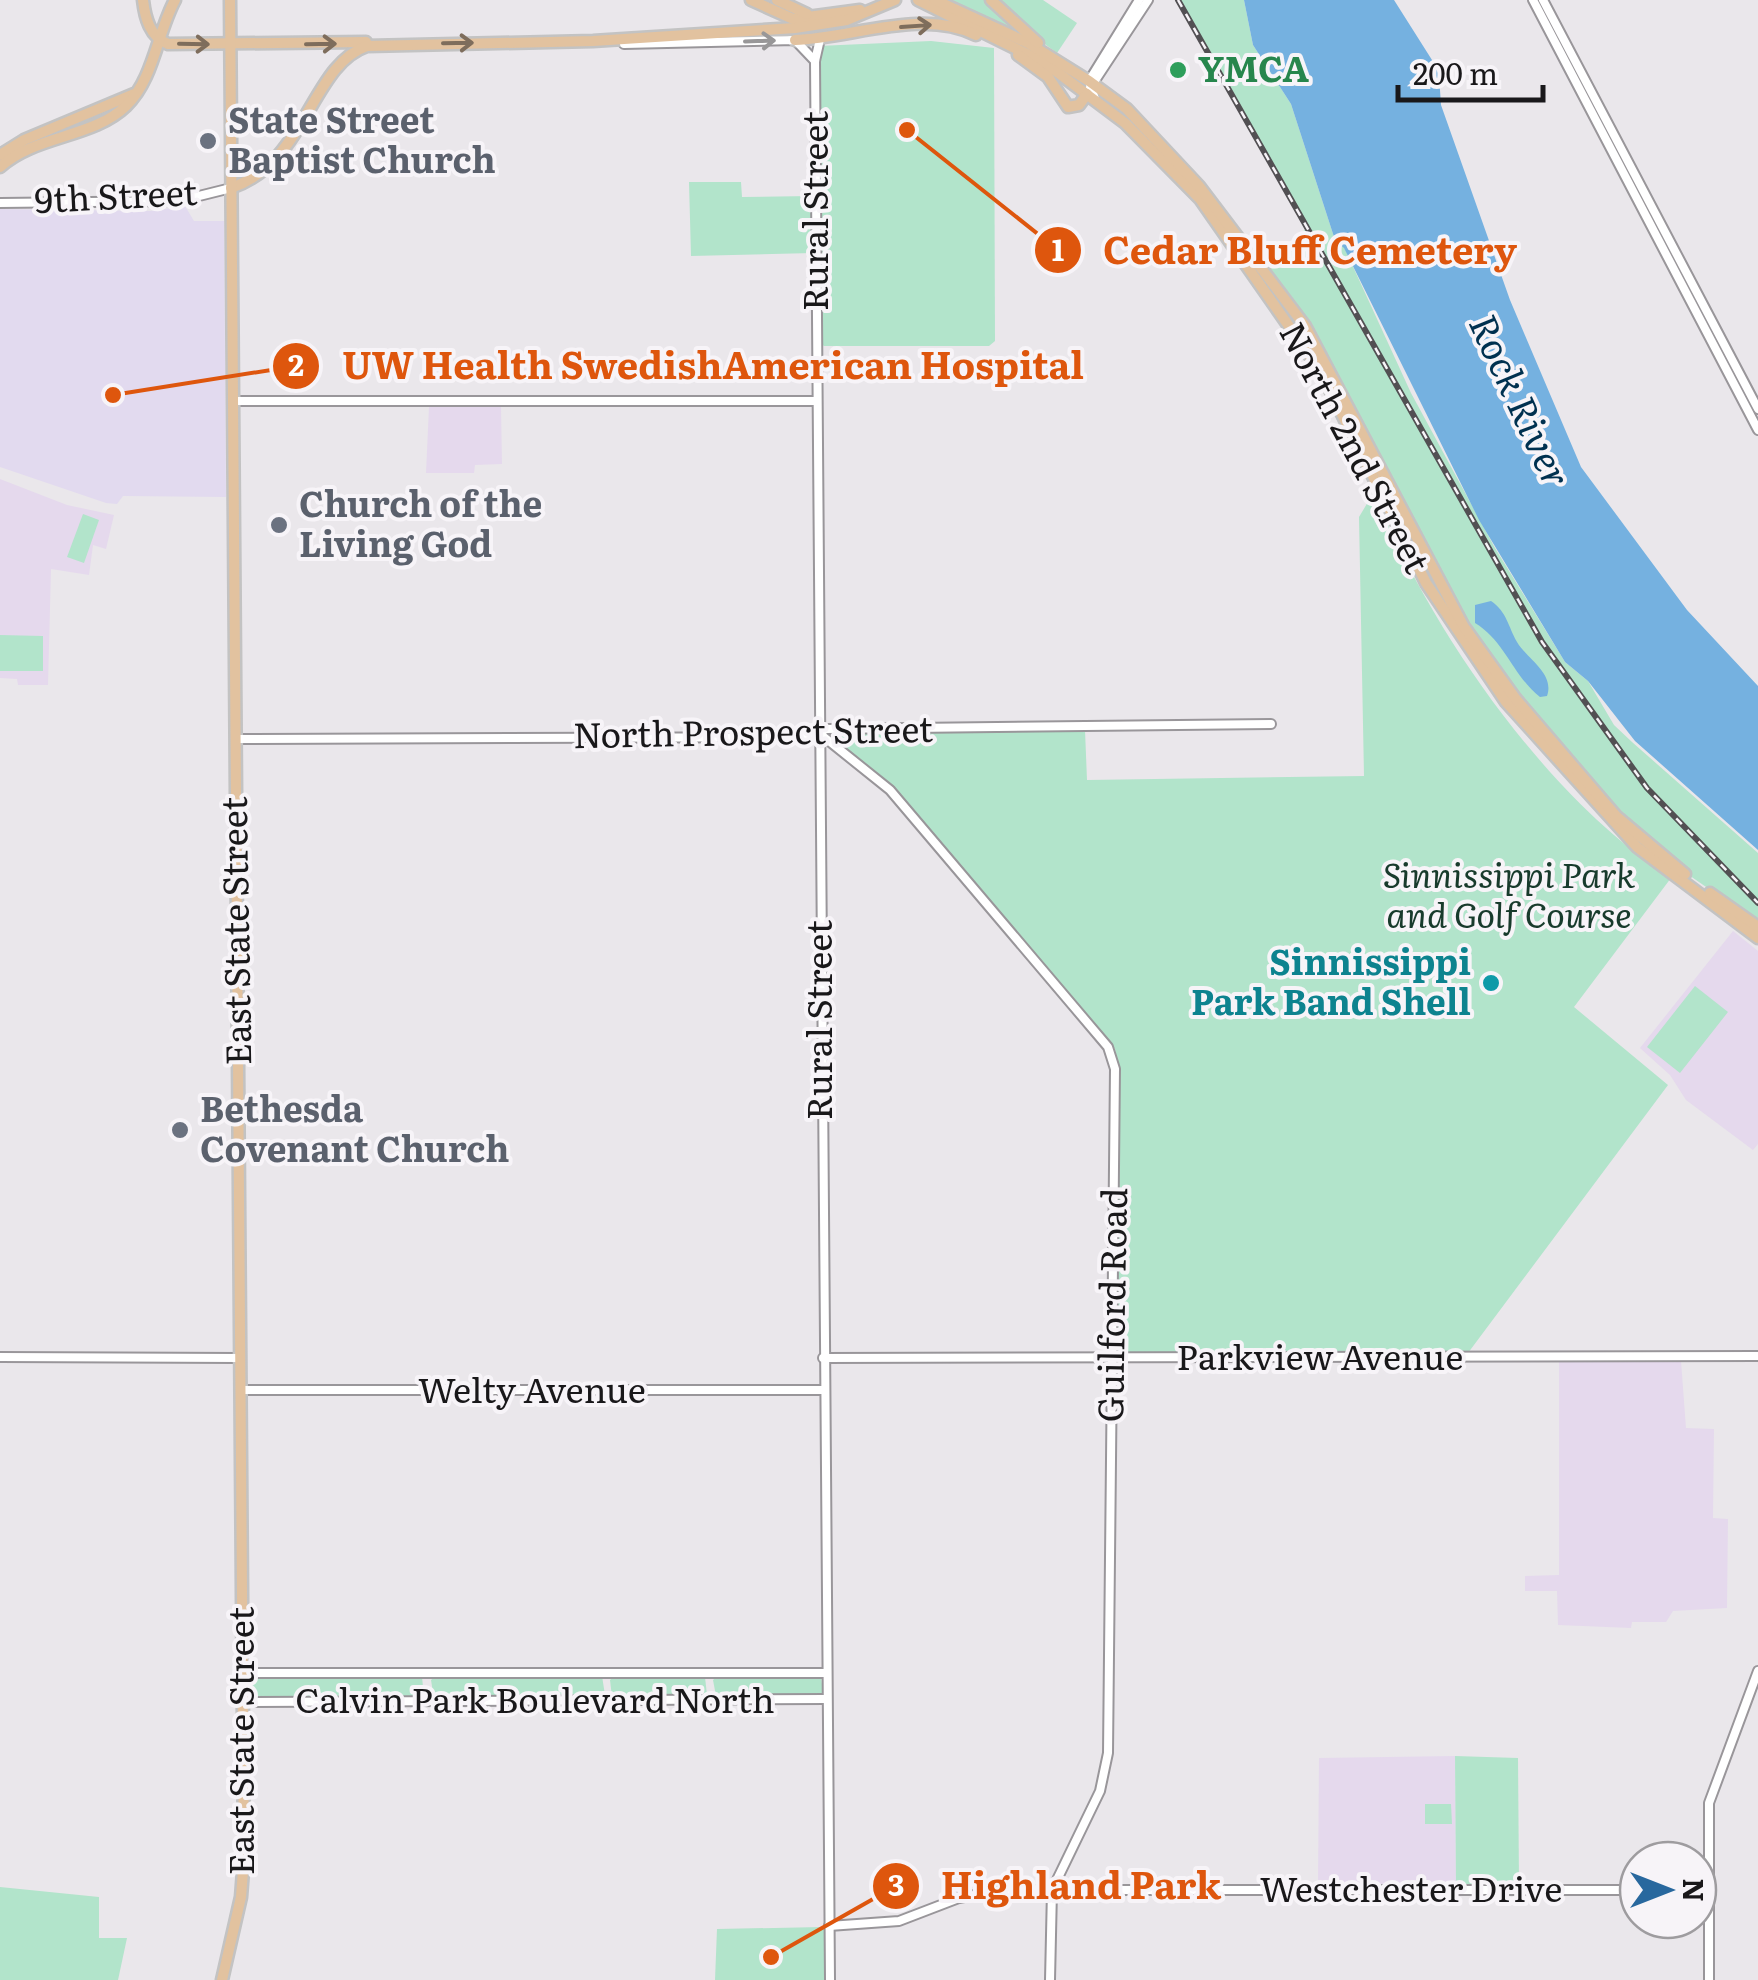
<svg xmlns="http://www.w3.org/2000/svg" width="1758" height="1980" font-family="Literata,serif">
<rect width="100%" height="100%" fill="#eae7eb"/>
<g fill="#e5d9ed">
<polygon points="429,407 501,407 502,464 475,465 474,473 426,473"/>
<polygon points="0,479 67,505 114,515 106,549 93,545 89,575 51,569 48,685 18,685 17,679 0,678"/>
<polygon points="1733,931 1758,951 1758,1144 1753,1150 1686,1100 1670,1075 1640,1048"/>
<polygon points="1559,1360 1681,1361 1686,1428 1714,1429 1713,1518 1728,1519 1727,1608 1673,1611 1666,1622 1632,1622 1631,1628 1558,1625 1557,1591 1525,1591 1525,1576 1559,1575"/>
<polygon points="1455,1756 1456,1887 1318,1885 1319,1758"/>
</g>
<polygon fill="#e2daef" points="185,206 194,221 224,221 226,497 123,496 117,504 106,503 0,467 0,209 150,211"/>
<g fill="#b2e4cb">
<polygon points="947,0 988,0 1016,29 1015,30"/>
<polygon points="995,0 1043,0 1077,23 1057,53 1013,21"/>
<path d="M1178,0H1244L1253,45L1291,104L1335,240L1344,247L1411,393L1495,548L1565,662L1588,681L1614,725L1632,742L1758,853V922C1724,898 1685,875 1653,847C1593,794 1501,683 1461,613C1394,497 1347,372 1266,263L1307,228Z"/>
<polygon points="931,41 994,48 995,341 989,346 824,346 820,343 818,46"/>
<polygon points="689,182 741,182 742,197 812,196 813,253 691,256"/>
<path d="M1374,492C1429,628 1546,798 1671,878L1574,1007L1668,1085L1468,1353L1115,1357L1118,1067L1115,1049L890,783L840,745L842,733L1085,730L1087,780L1364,776L1359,517Z"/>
<polygon points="83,514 99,520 84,563 67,557"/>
<polygon points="0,635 43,636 43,671 0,671"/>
<polygon points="1695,986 1728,1012 1680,1073 1647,1047"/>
<polygon points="436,1676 602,1676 605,1695 434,1699 431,1680"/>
<polygon points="615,1676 705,1677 707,1695 612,1697 610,1680"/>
<polygon points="718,1676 821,1676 823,1693 821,1697 716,1696 713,1680"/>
<polygon points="251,1677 422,1677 424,1696 255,1699 249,1694"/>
<polygon points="1455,1756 1518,1758 1519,1884 1456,1887"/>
<polygon points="1425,1804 1451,1804 1452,1824 1425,1824"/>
<polygon points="0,1887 99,1897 99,1938 127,1938 118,1980 0,1980"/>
<polygon points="822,1927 827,1933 828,1980 715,1980 717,1929"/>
</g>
<g fill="#75b1e0">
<polygon points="1244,0 1394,0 1432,60 1439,75 1441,105 1510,300 1581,467 1687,610 1758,686 1758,850 1635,741 1588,681 1565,662 1479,520 1344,248 1335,240 1291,104 1253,45"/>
<path d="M1491,601C1507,612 1508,626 1517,642C1527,659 1555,673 1547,696L1540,697C1513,676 1505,641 1475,623V605Z"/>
</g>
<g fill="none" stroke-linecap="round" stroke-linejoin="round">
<g stroke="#99969a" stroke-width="12">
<g id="minor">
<polyline points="1533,0 1758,430"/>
<polyline points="1543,0 1758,409"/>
<polyline points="820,39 815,61 830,1980"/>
<polyline points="624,44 795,40 815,61"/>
<polyline points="1090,88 1148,0"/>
<polyline points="1095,99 1089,81 1139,0"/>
<polyline points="0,203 179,201 231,188"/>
<polyline points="233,401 817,401"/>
<polyline points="819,733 890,790 1108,1047 1115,1069 1108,1753 1100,1791 1052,1890 1050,1980"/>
<polyline points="236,739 814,737 826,729 1271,724"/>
<polyline points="0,1357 240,1358"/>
<polyline points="823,1358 1758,1356"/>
<polyline points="241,1390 824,1390"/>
<polyline points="244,1673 825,1673"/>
<polyline points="244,1702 826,1699"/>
<polyline points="829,1926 899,1921 959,1898 1000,1890 1638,1890"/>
<polyline points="1709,1980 1709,1803 1758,1671"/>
</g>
</g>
<g stroke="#c3c3c3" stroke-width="15">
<g id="major">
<path d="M143,0C145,18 150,37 168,44L366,42"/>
<polyline points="751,0 793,19 860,10"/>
<polyline points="777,0 807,14"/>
<polyline points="918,0 1045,63 1125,123 1200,199 1321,372 1426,583 1506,702 1637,847 1758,938"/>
<polyline points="935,0 1028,43 1089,81 1127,109 1199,186 1305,326 1464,627 1515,698 1616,816 1685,874"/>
<polyline points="991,0 1038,43"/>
<path d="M795,40C853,38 922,8 976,35"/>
<polyline points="1018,55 1048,77 1068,107 1079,105 1087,94"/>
<polyline points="0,155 24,140 134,94"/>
<path d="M0,167C35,135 93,138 126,106C154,79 157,33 175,0"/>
<path d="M231,188C307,162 311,65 367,46L593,41L795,28L847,20L895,0"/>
<polyline points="1710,893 1758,927"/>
<polyline points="222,1980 241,1897 244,1858 230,0"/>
</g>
</g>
<use href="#minor" stroke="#fff" stroke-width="8"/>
<use href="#major" stroke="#e2c29f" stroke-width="10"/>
<g stroke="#525053" stroke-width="6">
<polyline id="rail" points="1178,0 1542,642 1647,788 1758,903"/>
</g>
<use href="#rail" stroke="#f7f4f8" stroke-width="2.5" stroke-dasharray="8" stroke-linecap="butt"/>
</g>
<defs><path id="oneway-shaft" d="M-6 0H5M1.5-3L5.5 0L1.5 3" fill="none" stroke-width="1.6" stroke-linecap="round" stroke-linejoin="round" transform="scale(2.5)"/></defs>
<g stroke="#7e6d5c">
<use href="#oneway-shaft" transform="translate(916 26) rotate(-4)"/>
<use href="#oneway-shaft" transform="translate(458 43) rotate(-1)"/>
<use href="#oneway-shaft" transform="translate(194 44) rotate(1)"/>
<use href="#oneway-shaft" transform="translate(321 44) rotate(-1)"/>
</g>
<use stroke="#989798" href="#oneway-shaft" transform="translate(760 41) rotate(-2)"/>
<circle fill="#2e9e5b" stroke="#f7f4f8" stroke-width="4" cx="1178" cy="70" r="10"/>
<g fill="#6b7280" stroke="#f7f4f8" stroke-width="4">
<circle cx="208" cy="141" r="10"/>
<circle cx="279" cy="525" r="10"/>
<circle cx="180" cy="1130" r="10"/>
</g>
<circle fill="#0f9aa8" stroke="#f7f4f8" stroke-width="4" cx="1491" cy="983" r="10"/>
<g text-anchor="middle" stroke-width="8" stroke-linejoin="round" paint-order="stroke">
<g font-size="35" font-weight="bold" fill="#27864d" stroke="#f7f4f8" text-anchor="start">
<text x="1198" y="82">YMCA</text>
</g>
<g font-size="35" font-weight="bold" fill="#5b616d" stroke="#f7f4f8" text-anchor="start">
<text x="228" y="133">State Street<tspan x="228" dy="40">Baptist Church</tspan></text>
<text x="299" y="517">Church of the<tspan x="299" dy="40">Living God</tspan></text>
<text x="200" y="1122">Bethesda<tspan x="200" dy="40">Covenant Church</tspan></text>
</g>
<g font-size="35" fill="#19181a" stroke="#f7f4f8">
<text transform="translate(116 197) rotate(-3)" y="12">9th Street</text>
<text transform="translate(816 211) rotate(-90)" y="12">Rural Street</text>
<text transform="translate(1354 448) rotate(62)" y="12">North 2nd Street</text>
<text transform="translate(753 733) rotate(-1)" y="12">North Prospect Street</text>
<text transform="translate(237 931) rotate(-91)" y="12">East State Street</text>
<text transform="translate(820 1020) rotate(-90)" y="12">Rural Street</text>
<text transform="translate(1113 1305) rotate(-89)" y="12">Guilford Road</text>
<text x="1320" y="1370">Parkview Avenue</text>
<text x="532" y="1403">Welty Avenue</text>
<text x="535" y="1713">Calvin Park Boulevard North</text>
<text transform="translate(242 1741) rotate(-90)" y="12">East State Street</text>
<text x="1411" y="1902">Westchester Drive</text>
</g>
<g font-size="35" font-style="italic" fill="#183b2c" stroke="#f7f4f8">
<text x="1509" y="888">Sinnissippi Park<tspan x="1509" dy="40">and Golf Course</tspan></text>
</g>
<g font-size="35" font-weight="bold" fill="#0d838f" stroke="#f7f4f8" text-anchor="end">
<text x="1471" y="975">Sinnissippi<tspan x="1471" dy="40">Park Band Shell</tspan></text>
</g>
<g font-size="38" font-style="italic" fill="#003150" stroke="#f7f4f8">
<text transform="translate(1519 401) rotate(65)" y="13">Rock River</text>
</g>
</g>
<path fill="none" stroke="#de560d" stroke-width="4" d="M907 130L1058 250M113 395L296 366M771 1957L896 1886"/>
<g fill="#de560d" stroke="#f7f4f8" stroke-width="4">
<circle cx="907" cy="130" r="10"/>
<circle cx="113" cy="395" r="10"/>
<circle cx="771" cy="1957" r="10"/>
<circle cx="1058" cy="250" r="25"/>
<circle cx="296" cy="366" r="25"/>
<circle cx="896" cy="1886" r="25"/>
</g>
<g font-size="30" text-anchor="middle" font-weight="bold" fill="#fff">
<text x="1058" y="261">1</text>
<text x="296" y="376">2</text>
<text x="896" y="1896">3</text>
</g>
<g font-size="38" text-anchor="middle" font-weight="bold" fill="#de560d" stroke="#f7f4f8" stroke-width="8" stroke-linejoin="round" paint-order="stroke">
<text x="1310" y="264">Cedar Bluff Cemetery</text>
<text x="713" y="379">UW Health SwedishAmerican Hospital</text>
<text x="1081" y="1899">Highland Park</text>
</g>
<g transform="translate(1668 1890) rotate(90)"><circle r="48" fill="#f7f4f8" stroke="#9e9c9f" stroke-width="2.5"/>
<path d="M0-8L18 38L0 25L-18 38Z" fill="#28689e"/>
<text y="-15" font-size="28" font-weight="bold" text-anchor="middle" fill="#19181a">N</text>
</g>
<path d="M1398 85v15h145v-15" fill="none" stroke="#19181a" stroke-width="5"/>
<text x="1413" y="85" font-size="30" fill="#19181a" stroke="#f7f4f8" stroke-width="8" paint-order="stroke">200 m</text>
</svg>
